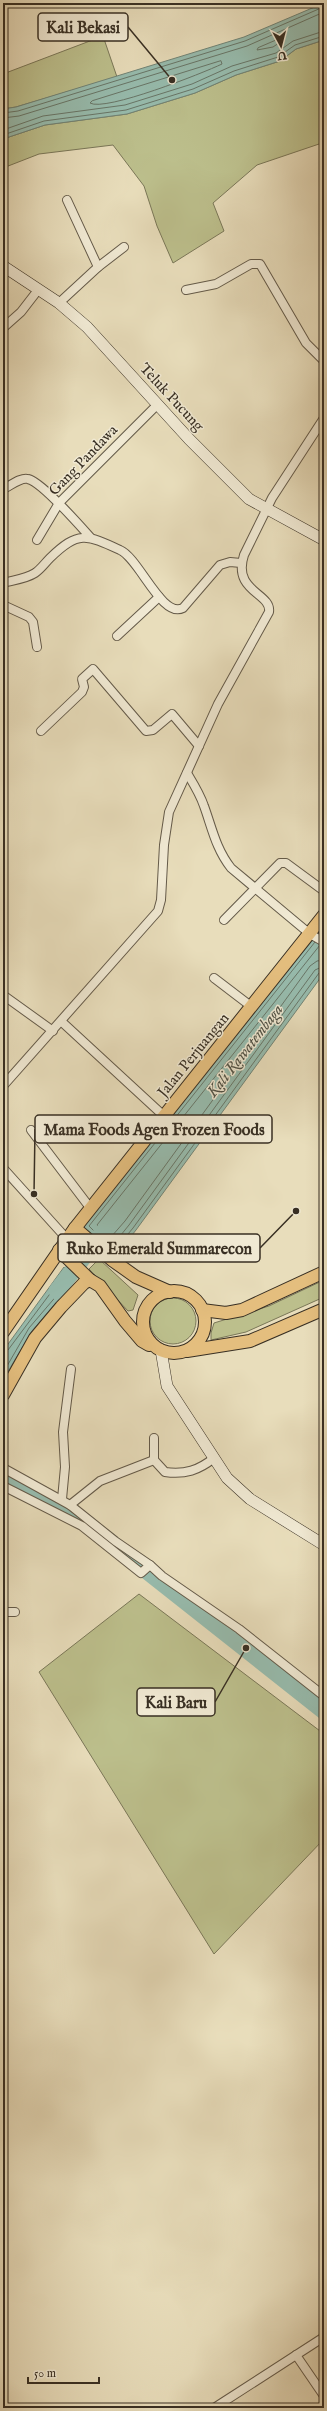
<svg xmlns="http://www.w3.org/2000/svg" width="327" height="2411" font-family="'IM FELL English',serif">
<rect width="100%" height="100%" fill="#e8ddbb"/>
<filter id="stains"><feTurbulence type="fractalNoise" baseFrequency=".005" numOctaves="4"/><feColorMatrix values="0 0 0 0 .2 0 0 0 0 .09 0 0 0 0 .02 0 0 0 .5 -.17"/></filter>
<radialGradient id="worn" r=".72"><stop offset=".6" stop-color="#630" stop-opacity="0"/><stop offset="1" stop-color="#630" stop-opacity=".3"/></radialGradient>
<g fill="#bcbf8c" stroke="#7a7758">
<polygon points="103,36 117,77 16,107 3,109 3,74"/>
<polygon points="324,40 324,145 322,143 257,165 213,203 224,231 173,263 157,226 144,186 113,145 39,154 3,168 3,139 45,125 127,114 195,93 236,75 280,61 296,49"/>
<polygon points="99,1259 138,1295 133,1310 128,1311 89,1269"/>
<polygon points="324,1280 324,1297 246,1332 211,1340 211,1333 214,1323 269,1306"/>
<circle cx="173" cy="1321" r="23"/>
<polygon points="139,1594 324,1734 324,1839 214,1954 39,1672"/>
</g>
<g fill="#97bcae" stroke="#718476">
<polygon points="324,3 324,40 296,49 280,61 236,75 195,93 127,114 45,125 3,139 3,109 16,107 244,37"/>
<polygon points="324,915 324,973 136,1230 112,1260 75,1228"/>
<polygon points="64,1267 77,1278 32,1331 3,1380 3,1351"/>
</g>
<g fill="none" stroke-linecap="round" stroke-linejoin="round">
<g stroke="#687668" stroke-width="1">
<polygon points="277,40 279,43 273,47 257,50 258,48"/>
<path d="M221,61L222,64C203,73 105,112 90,103L92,101Z"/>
<polyline points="3,113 18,111 245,41 321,8 323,3"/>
<polyline points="3,118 19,116 247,46 324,12"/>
<polyline points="3,130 43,116 125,105 192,84 232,66 276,53 293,41 324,31"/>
<polyline points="3,135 44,121 126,110 193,89 234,71 278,57 295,45 324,36"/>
<polyline points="315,942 89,1226 109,1246 112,1246 129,1225 315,970 324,966"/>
<polyline points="320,945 97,1225 108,1237 111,1237 125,1221 310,966 317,961 324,960"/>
<polyline points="113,1252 133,1228 319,973 324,971"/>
<polyline points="3,1352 8,1350 64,1275 69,1277 70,1280 29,1328 3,1373"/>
</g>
<g stroke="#97bcae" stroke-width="17">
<polyline points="57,1291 103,1232"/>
<polyline points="3,1480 71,1511 324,1711"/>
</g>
<g stroke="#645a49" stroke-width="10">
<g id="street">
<polyline points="67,200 98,267"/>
<polyline points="186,290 216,284 251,264 260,264 306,343 324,361"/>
<polyline points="59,303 98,267 124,247"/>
<polyline points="3,328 21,312 38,290"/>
<path d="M3,489C10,486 21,477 28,479C42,482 81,527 91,538"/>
<polyline points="37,540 59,503 157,405"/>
<path d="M3,583C13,580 26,579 35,573C41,569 45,563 50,558C78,531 86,534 120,550C139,558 162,619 183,608L220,565L230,562L241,563"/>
<polyline points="3,605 29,617 33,622 37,647"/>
<polyline points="117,636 159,597"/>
<polyline points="41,731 82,692 84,687 82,679 93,669 146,731 153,730 172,714 199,746"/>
<path d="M187,773C193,783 200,794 204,806C212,828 216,849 231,868L310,934L324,942"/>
<polyline points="224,920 280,863 286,863 324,891"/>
<polyline points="214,978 252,1007"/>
<polyline points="3,995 53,1031"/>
<polyline points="62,1022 165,1117"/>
<path d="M3,1086L158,911L161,900L164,845L169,812L218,704L269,612C272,593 232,592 244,555L272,498L324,418"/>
<polyline points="31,1130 91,1209"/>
<polyline points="3,1168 67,1239"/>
<path d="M154,1438V1460L165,1472C185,1475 199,1470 214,1458"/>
<polyline points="3,1468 70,1505 115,1541 150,1565 162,1576 239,1629 324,1696"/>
<polyline points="3,1486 82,1526 141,1573 150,1565"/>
<polyline points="62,1499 65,1467 63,1432 71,1369"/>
<polyline points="70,1505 100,1481 154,1460"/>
<polyline points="3,1612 15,1612"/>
<polyline points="296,2355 324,2396"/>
<polyline points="214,2408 324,2337"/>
<polyline points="320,2408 324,2405"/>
</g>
</g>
<g stroke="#382f23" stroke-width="12">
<g id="secondary">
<polyline points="3,266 59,303 87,327 189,439 249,499 324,540"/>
<polyline points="161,1350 167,1386 227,1478 250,1499 324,1545"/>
</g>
</g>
<g stroke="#382f23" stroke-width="14">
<g id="primary">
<polyline points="75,1228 112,1260 136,1277 170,1292"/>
<polyline points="59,1250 90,1280 100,1286 125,1321 142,1341 149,1345"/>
<circle cx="174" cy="1322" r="31"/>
<polyline points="202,1310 226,1313 242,1310 324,1272"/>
<polyline points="3,1332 75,1228 324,915"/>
<polyline points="187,1351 250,1341 324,1309"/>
<polyline points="3,1395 35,1338 61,1307 84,1283 90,1280"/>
</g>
</g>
<use href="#street" stroke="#f0e9d3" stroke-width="8"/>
<use href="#secondary" stroke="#f0e9d3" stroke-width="11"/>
<use href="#primary" stroke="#e4be7e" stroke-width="12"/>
</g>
<g text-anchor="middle" stroke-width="3" stroke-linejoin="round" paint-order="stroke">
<g font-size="15" fill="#382f23" stroke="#f0e9d3">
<text transform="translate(172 397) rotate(47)" y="5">Teluk Pucung</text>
<text transform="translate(83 460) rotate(-46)" y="5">Gang Pandawa</text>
<text transform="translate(193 1055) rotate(-51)" y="5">Jalan Perjuangan</text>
</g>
<g font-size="16" font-style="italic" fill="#505246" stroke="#f0e9d3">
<text transform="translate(244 1050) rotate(-52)" y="6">Kali Rawatembaga</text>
</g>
</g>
<path fill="none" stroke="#382f23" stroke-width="1.5" d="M172 80L128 27M34 1194L35 1129M296 1211L260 1248M246 1648L215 1702"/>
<g fill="#382f23" stroke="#f0e9d3" stroke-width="1.5">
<circle cx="172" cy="80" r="4"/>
<circle cx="34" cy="1194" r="4"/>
<circle cx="296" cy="1211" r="4"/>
<circle cx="246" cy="1648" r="4"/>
</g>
<g fill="#f0e9d3" stroke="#382f23" stroke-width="1.5">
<rect x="38" y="13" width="90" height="28" rx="4"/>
<rect x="35" y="1115" width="237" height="28" rx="4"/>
<rect x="58" y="1234" width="202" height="28" rx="4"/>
<rect x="137" y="1688" width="78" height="28" rx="4"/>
</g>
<g font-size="16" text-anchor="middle" font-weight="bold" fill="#382f23">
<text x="83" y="33">Kali Bekasi</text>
<text x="154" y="1135">Mama Foods Agen Frozen Foods</text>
<text x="159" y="1254">Ruko Emerald Summarecon</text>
<text x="176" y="1708">Kali Baru</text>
</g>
<rect width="327" height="2411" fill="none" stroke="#e8ddbb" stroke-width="16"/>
<rect x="4" y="4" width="319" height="2403" fill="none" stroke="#382f23" stroke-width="2"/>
<rect x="8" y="8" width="311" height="2395" fill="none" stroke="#382f23"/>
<g transform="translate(281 46) rotate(173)" stroke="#f0e9d3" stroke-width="3" paint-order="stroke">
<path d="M0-3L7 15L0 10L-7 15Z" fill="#382f23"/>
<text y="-6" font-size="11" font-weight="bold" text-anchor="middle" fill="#382f23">U</text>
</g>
<path d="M28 2377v6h71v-6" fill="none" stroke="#382f23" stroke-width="2"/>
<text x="34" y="2377" font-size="12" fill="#382f23" stroke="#f0e9d3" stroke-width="3" paint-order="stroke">50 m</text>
<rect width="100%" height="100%" filter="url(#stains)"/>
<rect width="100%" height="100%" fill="url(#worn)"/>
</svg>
